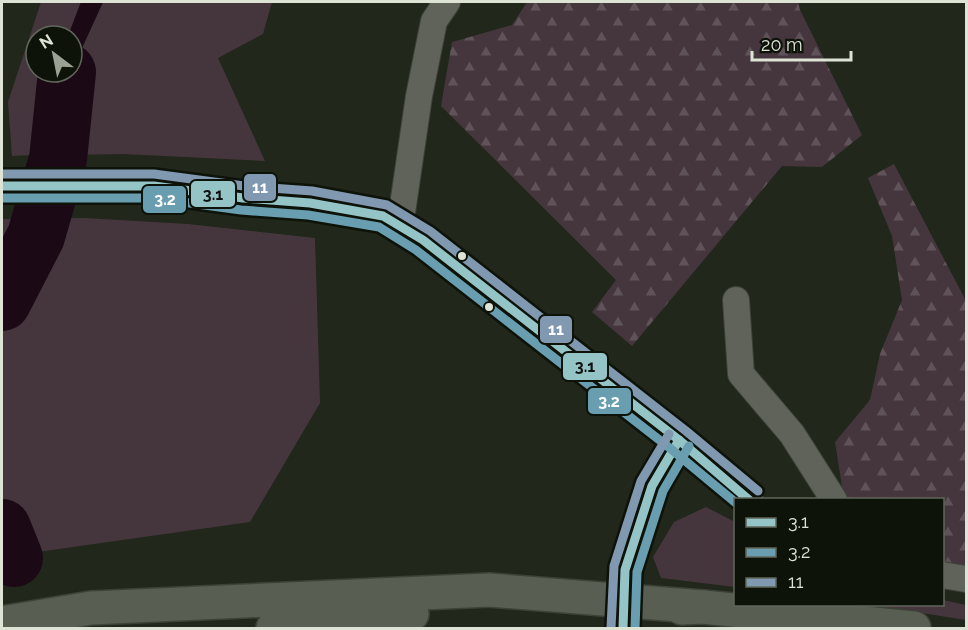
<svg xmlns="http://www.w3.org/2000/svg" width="968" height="630" font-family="Raleway,sans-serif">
<defs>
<pattern id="forest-firs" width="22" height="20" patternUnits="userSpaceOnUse" patternTransform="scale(1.5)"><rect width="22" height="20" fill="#45363e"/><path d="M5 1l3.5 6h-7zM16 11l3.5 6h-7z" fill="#5f5359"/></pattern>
</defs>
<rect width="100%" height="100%" fill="#21271b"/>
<g fill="#45363e">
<polygon points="41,2 81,2 68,36 36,36 36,72 55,72 50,86 52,154 12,156 8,102"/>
<polygon points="103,2 272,2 263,34 218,58 265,161 123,154 65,155 82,48"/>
<polygon points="85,218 188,224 315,238 320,403 250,522 2,557 2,219"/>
<polygon points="706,507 735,522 735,587 661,578 653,557 674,522"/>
<polygon points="943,600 966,605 966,620 871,605 942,604"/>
</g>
<g fill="url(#forest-firs)">
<polygon points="527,2 798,2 800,10 862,135 822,167 782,166 632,346 592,312 616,280 441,106 452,42 512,25"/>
<polygon points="894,164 966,301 966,567 943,562 942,500 844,499 835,442 870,400 880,354 902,300 892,236 868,178"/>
</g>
<polygon fill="#1c0916" points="81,2 103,2 82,48 65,155 52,154 50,86 55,72 72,72 72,36 68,36"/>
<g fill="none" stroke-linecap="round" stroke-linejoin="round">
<g stroke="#1c0916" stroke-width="58">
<polyline points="2,302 36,236 58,159 67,72"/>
<polyline points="2,528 14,558"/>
</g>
<polyline stroke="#3d4337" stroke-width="26" stroke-dasharray="26 13" stroke-linecap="butt" points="623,628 625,570"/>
<g stroke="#3d4238" stroke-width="28">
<g id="street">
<polyline points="2,186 154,186 243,198 310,203 383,216 423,240 679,440 750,500"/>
<polyline points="400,226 419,96 434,21 447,2"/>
<polyline points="736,300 741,374 792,434 834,500"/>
<polyline points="625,570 652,486 679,440"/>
<polyline points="942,575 966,579"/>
</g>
</g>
<g stroke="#3d4238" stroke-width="36">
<g id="highway">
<polyline points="682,608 703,607 914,628"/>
<polyline points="2,623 91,608 489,590 703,607"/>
<polyline points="273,628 412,614"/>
</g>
</g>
<use href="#street" stroke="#5f635a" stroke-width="26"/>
<use href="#highway" stroke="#585e51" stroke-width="33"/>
<g stroke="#0e1309" stroke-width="14">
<g id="bus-1">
<polyline points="2,186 154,186 243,198 310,203 383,216 423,240 679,440 749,500"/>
<polyline points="623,628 625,570 652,486 679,440"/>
</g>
</g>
<g stroke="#0e1309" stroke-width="14">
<g id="bus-2">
<polyline points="2,198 153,198 241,210 308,215 379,227 416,250 671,449 736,503"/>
<polyline points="635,628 637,572 663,491 689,446"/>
</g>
</g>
<g stroke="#0e1309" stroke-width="14">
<g id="bus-3">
<polyline points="2,174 154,174 244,186 312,191 387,205 430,231 686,431 758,491"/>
<polyline points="611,628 614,566 641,481 669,434"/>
</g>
</g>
<use href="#bus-1" stroke="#95c4c7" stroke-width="9"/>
<use href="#bus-2" stroke="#689eaf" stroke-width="9"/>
<use href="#bus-3" stroke="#8098b0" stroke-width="9"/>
</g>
<g fill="#dde4d5" stroke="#0e1309" stroke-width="2">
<circle cx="462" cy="256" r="5"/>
<circle cx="489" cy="307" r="5"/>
</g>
<g stroke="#0e1309" stroke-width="2">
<rect x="243" y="173" width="34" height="29" rx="6" fill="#8098b0"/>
<rect x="190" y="180" width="46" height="28" rx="6" fill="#95c4c7"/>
<rect x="142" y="185" width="45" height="29" rx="6" fill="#689eaf"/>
<rect x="539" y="315" width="34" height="29" rx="6" fill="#8098b0"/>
<rect x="562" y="352" width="46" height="29" rx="6" fill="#95c4c7"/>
<rect x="587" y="387" width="45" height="28" rx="6" fill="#689eaf"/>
</g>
<g font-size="16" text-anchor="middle" font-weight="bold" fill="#fff">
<text x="260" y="193">11</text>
<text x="165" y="205">3.2</text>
<text x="556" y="335">11</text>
<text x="609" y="407">3.2</text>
</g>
<g font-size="16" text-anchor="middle" font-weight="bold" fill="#111">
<text x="213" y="200">3.1</text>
<text x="585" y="372">3.1</text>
</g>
<rect width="968" height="630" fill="none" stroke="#dde4d5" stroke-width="6"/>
<rect x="734" y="498" width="210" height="108" fill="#0e1309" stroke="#61675b" stroke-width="1.5"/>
<rect x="746" y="518" width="30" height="9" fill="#95c4c7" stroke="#61675b" stroke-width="1.5"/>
<text x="788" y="528" font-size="18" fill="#dde4d5">3.1</text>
<rect x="746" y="548" width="30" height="9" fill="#689eaf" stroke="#61675b" stroke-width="1.5"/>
<text x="788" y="558" font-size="18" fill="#dde4d5">3.2</text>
<rect x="746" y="578" width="30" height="9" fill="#8098b0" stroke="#61675b" stroke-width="1.5"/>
<text x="788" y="588" font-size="18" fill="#dde4d5">11</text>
<g transform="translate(54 54) rotate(328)"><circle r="28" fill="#0e1309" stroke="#61675b" stroke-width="1.5"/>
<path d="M0-4.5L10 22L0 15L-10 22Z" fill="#9ba294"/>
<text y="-9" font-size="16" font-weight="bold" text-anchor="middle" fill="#dde4d5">N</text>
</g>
<path d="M752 51v9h99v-9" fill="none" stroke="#dde4d5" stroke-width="3"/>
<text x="761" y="51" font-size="18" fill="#dde4d5" stroke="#0e1309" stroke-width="4.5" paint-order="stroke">20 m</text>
</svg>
